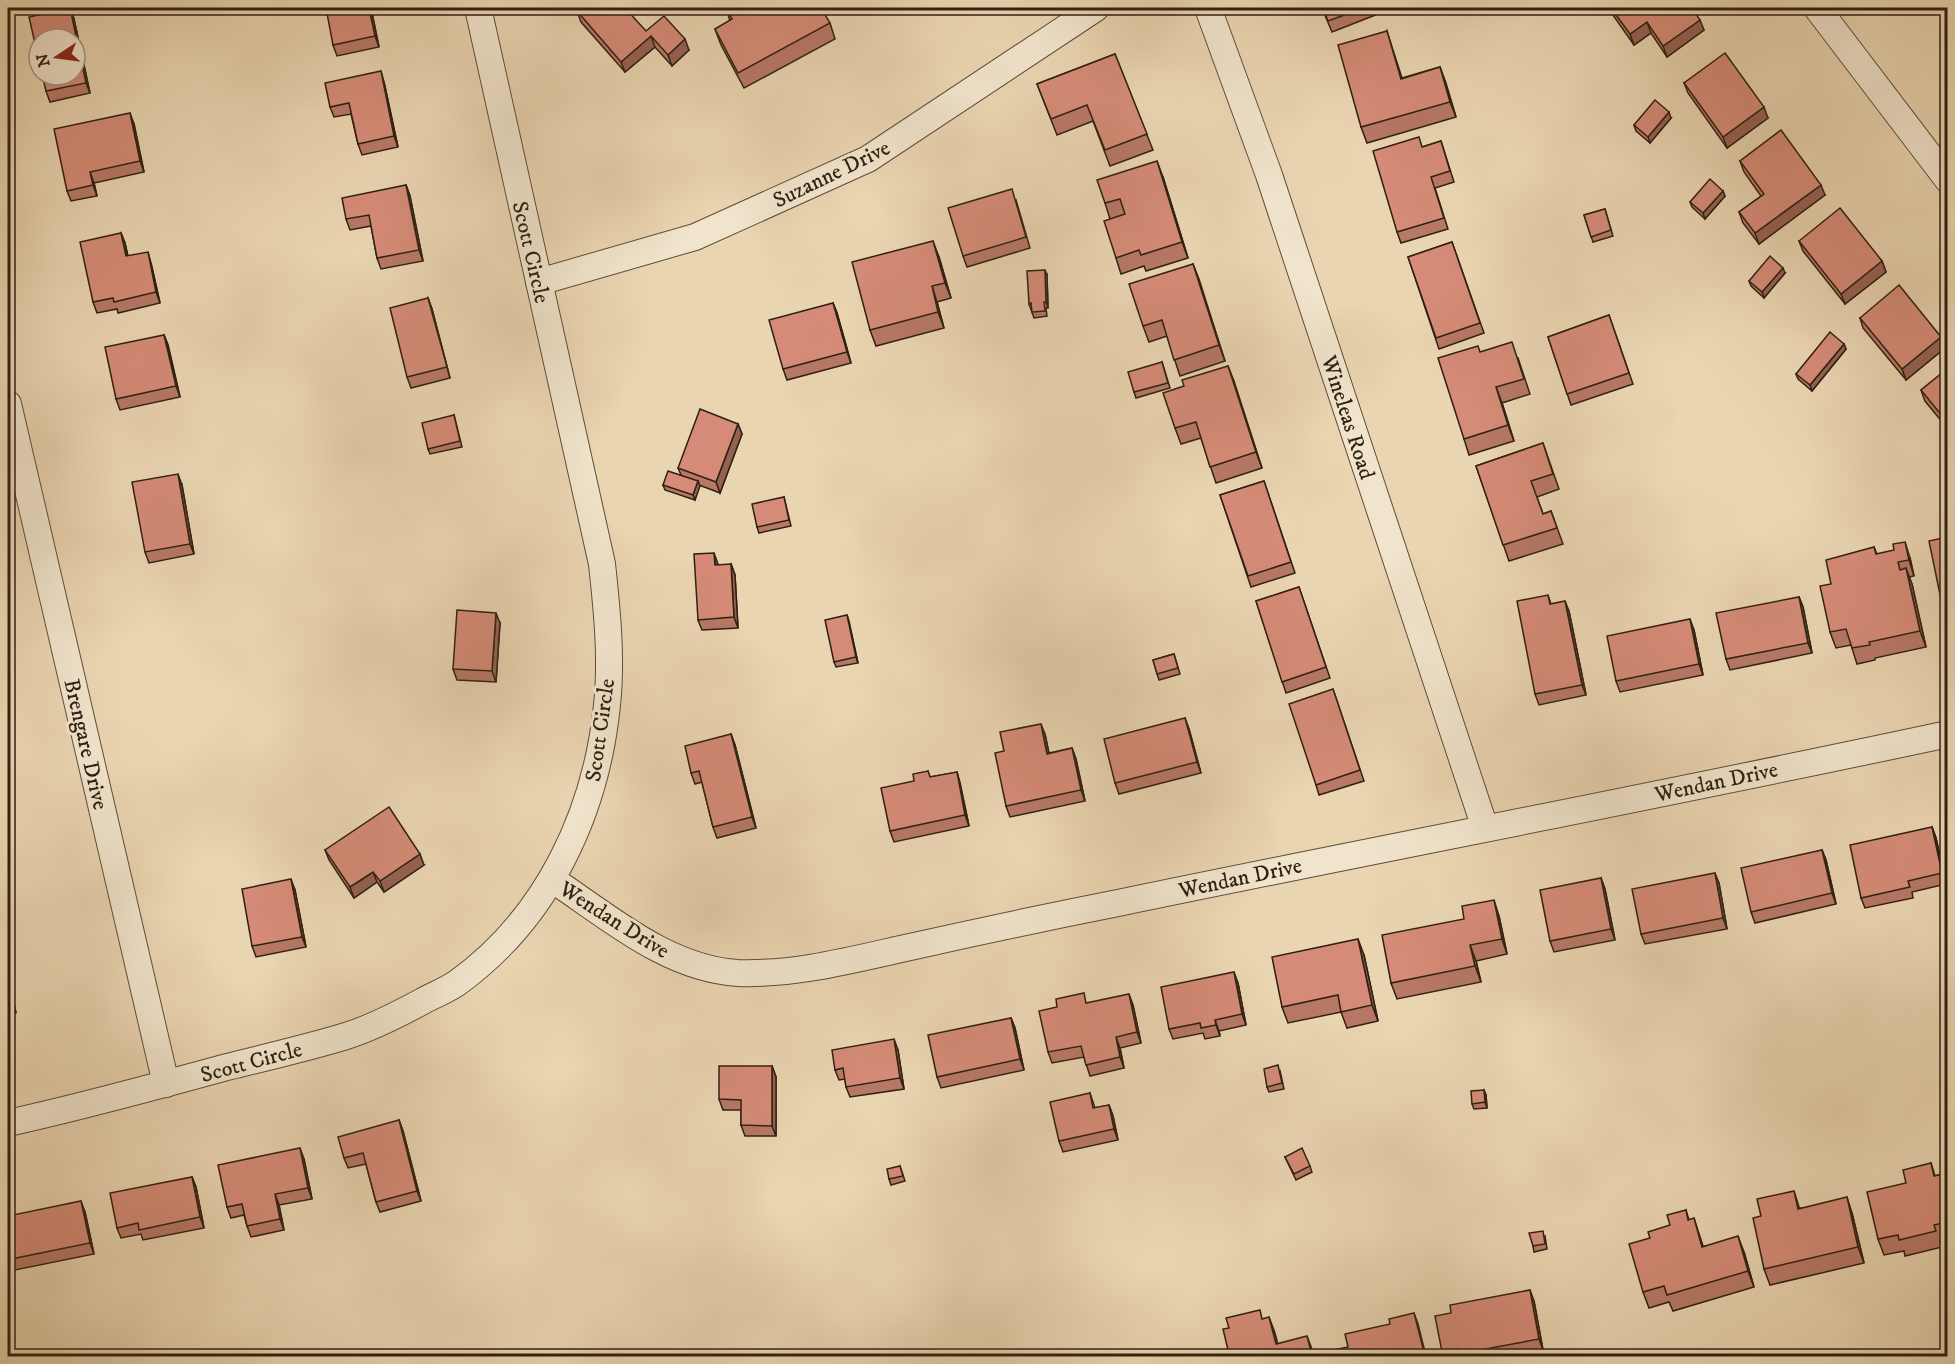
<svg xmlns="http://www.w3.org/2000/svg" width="1955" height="1364" font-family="'IM FELL DW Pica',serif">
<rect width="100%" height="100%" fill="#ead5b1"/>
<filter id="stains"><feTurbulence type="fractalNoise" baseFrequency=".00333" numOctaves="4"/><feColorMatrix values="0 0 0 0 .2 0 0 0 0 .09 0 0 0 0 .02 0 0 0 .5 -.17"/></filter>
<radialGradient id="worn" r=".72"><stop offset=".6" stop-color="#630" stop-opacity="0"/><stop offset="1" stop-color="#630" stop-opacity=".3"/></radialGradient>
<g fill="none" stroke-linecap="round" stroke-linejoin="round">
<g stroke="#5e4d3a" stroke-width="28">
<g id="minor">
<polyline points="1208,8 1269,175 1485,828"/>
<polyline points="1817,8 1948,180"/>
<polyline points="539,282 695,237 868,159 1096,8"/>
<polyline points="8,404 166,1084"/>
<path d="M553,880C609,917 668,969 738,973C796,975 855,959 910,947C981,931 1052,916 1123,902C1398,845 1673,793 1948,734"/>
<path d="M8,1123C81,1107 154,1087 227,1067C267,1057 307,1048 346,1036C372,1028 399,1014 423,1001C434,995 447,990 457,983C547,918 596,814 607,705C612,659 607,610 602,564L478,8"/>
</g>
</g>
<use href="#minor" stroke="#f1e4cc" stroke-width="26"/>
</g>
<g fill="#b77866" stroke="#2f2012" stroke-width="1.5">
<polygon points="30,8 63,8 32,14"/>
<polygon points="371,8 379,47 337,56 333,45"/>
<polygon points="726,8 830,23 835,39 744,88 721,45 715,29 730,21"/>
<polygon points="1322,8 1376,8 1378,14 1332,32"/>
<polygon points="1609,8 1692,8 1704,30 1667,57 1651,33 1634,45 1610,11"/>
<polygon points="577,11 646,31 689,50 672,66 655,47 625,72 581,22"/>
<polygon points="74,19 90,93 50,102 46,91"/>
<polygon points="1387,31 1392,47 1402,78 1440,67 1456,117 1367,143 1361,127"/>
<polygon points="1115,54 1153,150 1110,166 1093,121 1057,135 1037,84"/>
<polygon points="384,82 398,147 362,155 358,144 351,114 334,117 330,107"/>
<polygon points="1684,83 1768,118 1727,148 1688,93"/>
<polygon points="1671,118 1650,143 1636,131 1634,125"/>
<polygon points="134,124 144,172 94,183 97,196 71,201 67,191"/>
<polygon points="1441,141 1454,182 1435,188 1448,229 1401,243 1397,232 1422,147"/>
<polygon points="1740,161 1825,195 1759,244 1743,223 1739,212 1761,196 1744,172"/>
<polygon points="1163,177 1188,258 1146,271 1144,266 1121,274 1116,258 1110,219 1105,203"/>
<polygon points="406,185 410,196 423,261 381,269 377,258 371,226 350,230 346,219"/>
<polygon points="1723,191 1725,196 1705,219 1692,207 1690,202"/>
<polygon points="1016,200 1030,248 967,267 963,256"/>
<polygon points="1605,209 1613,236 1593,242 1584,215"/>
<polygon points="121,233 125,243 128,256 151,263 160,303 118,313 117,309 97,313 93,302"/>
<polygon points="1799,241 1882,261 1886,272 1845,304 1803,251"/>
<polygon points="1452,242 1484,333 1439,349 1408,257"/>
<polygon points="939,257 951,298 937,302 944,328 876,346 870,330"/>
<polygon points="1193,264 1225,361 1180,376 1167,336 1149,342 1143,326"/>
<polygon points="1785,273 1764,298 1751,286 1749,281"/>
<polygon points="1047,275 1048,308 1046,308 1047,316 1034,318 1029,304"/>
<polygon points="428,298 432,309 450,378 411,388 407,377"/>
<polygon points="833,303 837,313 851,363 787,380 783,369"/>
<polygon points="1609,315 1633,384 1571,405 1548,337"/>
<polygon points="1860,318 1941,337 1945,348 1906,380 1863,328"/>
<polygon points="164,335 168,345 180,397 120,410 116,399"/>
<polygon points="1844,344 1846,349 1812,391 1798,379 1796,374"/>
<polygon points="1480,352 1518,358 1530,394 1502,403 1514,441 1469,455 1464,439"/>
<polygon points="1162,362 1170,388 1136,398 1134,392"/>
<polygon points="1228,366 1262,468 1216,483 1201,438 1181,444 1175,428 1184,386"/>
<polygon points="1947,369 1947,428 1925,401 1921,390"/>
<polygon points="454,415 462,447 430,454 428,449"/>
<polygon points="738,424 742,434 720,493 699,485 695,500 665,490 663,485 681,475 678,468"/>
<polygon points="1543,443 1559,489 1537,497 1543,514 1551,511 1563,544 1509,561 1476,466"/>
<polygon points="1264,481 1295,573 1251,587 1220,495"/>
<polygon points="182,485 194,554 149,563 145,552"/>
<polygon points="784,497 791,526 759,533 757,527"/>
<polygon points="1947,537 1947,624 1944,614"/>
<polygon points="1874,547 1877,554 1910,558 1914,576 1909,577 1912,584 1926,647 1875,658 1875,660 1857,664 1851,645 1836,648 1830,632 1831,584"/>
<polygon points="731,564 735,575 738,628 702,630 698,620"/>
<polygon points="1299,587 1330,678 1286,693 1256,601"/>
<polygon points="1548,595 1551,604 1569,611 1586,695 1539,705 1535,694"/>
<polygon points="1799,597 1803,607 1812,653 1730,670 1726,659"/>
<polygon points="847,615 858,663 836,667 834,662"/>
<polygon points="500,623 496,682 457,680 453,669"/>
<polygon points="1694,630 1703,675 1620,692 1616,681"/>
<polygon points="1174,654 1180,674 1159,680 1153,660"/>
<polygon points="1333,689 1364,781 1319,795 1316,785"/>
<polygon points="1185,718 1189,729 1201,773 1119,794 1115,783"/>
<polygon points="731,734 735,745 756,828 717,838 713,827 702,782 695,784 691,773"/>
<polygon points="1045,734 1049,753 1072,748 1076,759 1085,801 1010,817 1006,806 1004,751"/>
<polygon points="928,771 930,777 957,772 960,783 969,826 894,842 890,831 914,781"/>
<polygon points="1932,827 1936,838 1946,884 1912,892 1913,898 1865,908 1861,898"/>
<polygon points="325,850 424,865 384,892 377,882 354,898 329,860"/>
<polygon points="1822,850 1826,860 1836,904 1755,923 1751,912"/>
<polygon points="1601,878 1605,889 1615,940 1554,952 1550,941"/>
<polygon points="1719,883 1727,929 1645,944 1641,934"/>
<polygon points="295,890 306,947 256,957 252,946"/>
<polygon points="1499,916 1507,954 1476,961 1481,982 1397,999 1391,983"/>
<polygon points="1364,955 1378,1021 1347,1028 1341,1012 1288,1023 1282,1007"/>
<polygon points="8,977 16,1013 8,1015"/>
<polygon points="1238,983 1246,1025 1219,1031 1220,1036 1205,1039 1203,1033 1173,1039 1169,1029"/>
<polygon points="1088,1003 1133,1005 1141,1043 1120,1048 1124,1068 1090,1076 1084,1057 1052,1063 1048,1052"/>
<polygon points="1011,1018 1015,1028 1024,1070 941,1088 937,1077"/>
<polygon points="898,1050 904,1089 850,1097 846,1087 845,1079 839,1080 835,1070"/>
<polygon points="772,1066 776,1077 776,1136 745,1136 741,1125 741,1110 723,1110 719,1099"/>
<polygon points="1280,1071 1284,1089 1269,1092 1267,1087"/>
<polygon points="1484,1090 1486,1095 1487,1108 1474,1109 1472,1104"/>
<polygon points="1090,1093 1095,1108 1109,1105 1113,1116 1118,1140 1063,1152 1059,1141"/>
<polygon points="399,1120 403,1131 421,1201 380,1212 376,1202 366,1164 348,1168 344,1158"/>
<polygon points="1285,1157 1310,1166 1312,1172 1296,1180"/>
<polygon points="304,1159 312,1199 279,1205 284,1230 251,1237 247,1226 244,1215 231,1218 227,1207"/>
<polygon points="1931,1163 1935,1176 1947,1173 1947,1239 1940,1241 1942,1247 1905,1256 1904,1251 1884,1255 1878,1239 1906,1183"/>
<polygon points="900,1166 905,1181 891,1185 889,1179"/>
<polygon points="192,1177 196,1187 204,1228 143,1240 141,1234 121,1238 117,1228"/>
<polygon points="1800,1208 1852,1213 1864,1263 1770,1285 1764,1269"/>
<polygon points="1686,1210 1689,1220 1699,1234 1703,1246 1744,1252 1754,1287 1673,1311 1669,1302 1649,1308 1643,1292 1650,1238 1670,1225"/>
<polygon points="85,1212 94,1254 15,1270 11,1259"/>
<polygon points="1545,1236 1547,1249 1534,1252 1533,1246"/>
<polygon points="1534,1301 1543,1350 1508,1356 1444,1356 1442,1352 1451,1313"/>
</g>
<g fill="#956153" stroke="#2f2012" stroke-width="1.5">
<polygon points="70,8 74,19 90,93 86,83"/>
<polygon points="369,8 371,8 379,47 375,36"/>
<polygon points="1700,20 1704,30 1667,57 1663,46"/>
<polygon points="1647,22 1651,33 1634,45 1630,34"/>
<polygon points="651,36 655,47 625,72 621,62"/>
<polygon points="685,39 689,50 672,66 668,55"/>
<polygon points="1440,67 1446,83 1456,117 1450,102"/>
<polygon points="381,71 384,82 398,147 394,136"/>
<polygon points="1764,107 1768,118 1727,148 1723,137"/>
<polygon points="1669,112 1671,118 1650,143 1648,137"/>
<polygon points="130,113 134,124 144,172 140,161"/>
<polygon points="1157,161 1163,177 1188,258 1182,242"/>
<polygon points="90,172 94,183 97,196 93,185"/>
<polygon points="406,185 410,196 423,261 419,250"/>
<polygon points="1821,185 1825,195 1759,244 1755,233"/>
<polygon points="1723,191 1725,196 1705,219 1703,213"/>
<polygon points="121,233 125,243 130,267 126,256"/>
<polygon points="933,241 939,257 951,298 945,283"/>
<polygon points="148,252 151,263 160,303 156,292"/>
<polygon points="1882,261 1886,272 1845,304 1841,294"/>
<polygon points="1193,264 1199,279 1225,361 1219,345"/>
<polygon points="1783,268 1785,273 1764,298 1762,292"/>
<polygon points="1045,270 1047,275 1048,308 1046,302"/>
<polygon points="932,286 937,302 944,328 938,312"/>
<polygon points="428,298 432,309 450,378 447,367"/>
<polygon points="833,303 837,313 851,363 847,352"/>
<polygon points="164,335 168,345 180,397 176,386"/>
<polygon points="1941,337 1945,348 1906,380 1902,369"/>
<polygon points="1844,344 1846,349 1812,391 1810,385"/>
<polygon points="1228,366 1234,381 1262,468 1256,452"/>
<polygon points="1496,387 1502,403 1514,441 1508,425"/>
<polygon points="738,424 742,434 720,493 716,482"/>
<polygon points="178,474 182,485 194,554 190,544"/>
<polygon points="698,481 700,486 695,500 693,495"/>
<polygon points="1905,542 1910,558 1914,576 1909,560"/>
<polygon points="714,553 718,564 719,576 715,565"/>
<polygon points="731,564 735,575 738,628 734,617"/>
<polygon points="1906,568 1912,584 1926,647 1920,631"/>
<polygon points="1799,597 1803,607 1812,653 1808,643"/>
<polygon points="1565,601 1569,611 1586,695 1582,685"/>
<polygon points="496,613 500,623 496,682 492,671"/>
<polygon points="847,615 849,621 858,663 856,657"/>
<polygon points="1690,619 1694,630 1703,675 1699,664"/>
<polygon points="1185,718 1189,729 1201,773 1197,762"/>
<polygon points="1041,724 1045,734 1051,764 1047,754"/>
<polygon points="731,734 735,745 756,828 752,817"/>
<polygon points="1072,748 1076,759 1085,801 1081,790"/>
<polygon points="957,772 960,783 969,826 965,815"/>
<polygon points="1932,827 1936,838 1946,884 1942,873"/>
<polygon points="1822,850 1826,860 1836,904 1832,893"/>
<polygon points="420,854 424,865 384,892 380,881"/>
<polygon points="373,872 377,882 354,898 350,887"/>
<polygon points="1715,873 1719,883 1727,929 1723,918"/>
<polygon points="1601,878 1605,889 1615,940 1611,929"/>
<polygon points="291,879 295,890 306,947 302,937"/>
<polygon points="1494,900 1499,916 1507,954 1502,939"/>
<polygon points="1358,939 1364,955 1378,1021 1372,1005"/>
<polygon points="1470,945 1476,961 1481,982 1475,966"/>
<polygon points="1234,972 1238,983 1246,1025 1242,1014"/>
<polygon points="8,977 16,1013 12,1002 8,982"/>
<polygon points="1129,994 1133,1005 1141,1043 1137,1032"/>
<polygon points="1011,1018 1015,1028 1024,1070 1020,1059"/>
<polygon points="1215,1020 1219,1031 1220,1036 1216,1025"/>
<polygon points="1116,1037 1120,1048 1124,1068 1120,1057"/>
<polygon points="894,1039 898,1050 904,1089 900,1078"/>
<polygon points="772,1066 776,1077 776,1136 772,1126"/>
<polygon points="1484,1090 1486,1095 1487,1108 1485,1102"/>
<polygon points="1109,1105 1113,1116 1118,1140 1114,1129"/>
<polygon points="399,1120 403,1131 421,1201 417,1191"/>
<polygon points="300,1148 304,1159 312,1199 308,1188"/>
<polygon points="192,1177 196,1187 204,1228 200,1217"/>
<polygon points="1794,1191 1799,1207 1803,1225 1798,1209"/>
<polygon points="275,1194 279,1205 284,1230 280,1219"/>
<polygon points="1847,1197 1852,1213 1864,1263 1858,1247"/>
<polygon points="81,1201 85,1212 94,1254 90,1243"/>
<polygon points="1694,1218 1699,1234 1707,1262 1702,1247"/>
<polygon points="1738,1236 1744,1252 1754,1287 1748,1271"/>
<polygon points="1530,1290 1534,1301 1543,1350 1539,1339"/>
<polygon points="1414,1313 1418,1324 1426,1356 1425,1356"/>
<polygon points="1269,1317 1275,1333 1281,1356 1276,1344"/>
<polygon points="1307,1336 1313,1352 1314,1356 1312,1356"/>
</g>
<g fill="#d58b77" stroke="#2f2012" stroke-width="1.5">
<polygon points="70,8 86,83 46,91 42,75 75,75 75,39 39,39 39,61 29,17"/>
<polygon points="326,8 369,8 375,36 333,45"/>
<polygon points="581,8 625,8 646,31 664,16 685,39 668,55 651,36 621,62 577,11"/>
<polygon points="726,8 821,8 830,23 738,73 715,29 732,19"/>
<polygon points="1323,8 1363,8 1328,21"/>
<polygon points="1611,8 1692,8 1700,20 1663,46 1647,22 1630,34"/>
<polygon points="1387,31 1401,79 1440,67 1450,102 1361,127 1338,45"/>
<polygon points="1725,53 1764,107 1723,137 1684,83"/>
<polygon points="1115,54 1147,134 1105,150 1087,105 1051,119 1037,84"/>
<polygon points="381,71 394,136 358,144 349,103 330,107 325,83"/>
<polygon points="1655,100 1669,112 1648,137 1634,125"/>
<polygon points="130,113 140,161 90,172 93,185 67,191 54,129"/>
<polygon points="1781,130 1821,185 1755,233 1739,212 1764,194 1740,161"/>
<polygon points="1419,137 1422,147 1441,141 1450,171 1431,177 1444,218 1397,232 1373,151"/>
<polygon points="1157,161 1182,242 1141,255 1139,250 1116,258 1104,221 1125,214 1120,199 1105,203 1097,180"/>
<polygon points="1710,179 1723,191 1703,213 1690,202"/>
<polygon points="406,185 419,250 377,258 369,215 346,219 342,198"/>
<polygon points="1012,189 1026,237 963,256 948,208"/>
<polygon points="1840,208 1882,261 1841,294 1799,241"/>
<polygon points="1605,209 1611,230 1591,237 1584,215"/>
<polygon points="121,233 126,256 148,252 156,292 114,302 113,298 93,302 80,242"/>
<polygon points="933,241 945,283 932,286 938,312 870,330 852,262"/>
<polygon points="1452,242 1480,323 1436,338 1408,257"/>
<polygon points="1770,256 1783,268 1762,292 1749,281"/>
<polygon points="1193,264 1219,345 1174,360 1162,320 1143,326 1129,284"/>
<polygon points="1045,270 1046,302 1044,302 1045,311 1032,312 1031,303 1029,304 1027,271"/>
<polygon points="1899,285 1941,337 1902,369 1860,318"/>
<polygon points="428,298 447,367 407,377 390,308"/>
<polygon points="833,303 847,352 783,369 769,320"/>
<polygon points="1609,315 1629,373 1567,394 1548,337"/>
<polygon points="1830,332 1844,344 1810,385 1796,374"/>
<polygon points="164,335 176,386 116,399 105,347"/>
<polygon points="1512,342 1524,379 1496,387 1508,425 1464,439 1438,358 1478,346 1480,352"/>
<polygon points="1162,362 1168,383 1134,392 1128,372"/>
<polygon points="1228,366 1256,452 1210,467 1196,422 1175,428 1163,393 1184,386 1182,380"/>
<polygon points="1947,369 1947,422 1921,390"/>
<polygon points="700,409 738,424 716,482 678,468"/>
<polygon points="454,415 460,441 428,449 422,423"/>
<polygon points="1543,443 1553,474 1531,481 1543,514 1551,511 1557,528 1503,545 1476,466"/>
<polygon points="668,471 698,481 693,495 663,485"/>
<polygon points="178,474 190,544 145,552 132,482"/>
<polygon points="1264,481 1291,562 1248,576 1220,495"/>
<polygon points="784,497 789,520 757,527 752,504"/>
<polygon points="1947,537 1947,614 1944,614 1929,541"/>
<polygon points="1905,542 1909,560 1898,562 1900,570 1906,568 1920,631 1869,642 1870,645 1852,648 1846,629 1830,632 1820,586 1831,584 1826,560 1874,547 1876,554 1894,550 1893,544"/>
<polygon points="714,553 715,565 731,564 734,617 698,620 694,554"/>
<polygon points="1299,587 1326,667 1282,682 1256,601"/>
<polygon points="1548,595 1550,604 1565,601 1582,685 1535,694 1517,601"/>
<polygon points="1799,597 1808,643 1726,659 1716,613"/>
<polygon points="457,610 496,613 492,671 453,669"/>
<polygon points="847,615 856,657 834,662 825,620"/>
<polygon points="1690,619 1699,664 1616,681 1607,636"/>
<polygon points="1174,654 1178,668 1157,674 1153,660"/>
<polygon points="1333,689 1360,770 1316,785 1289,704"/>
<polygon points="1185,718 1197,762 1115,783 1104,739"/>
<polygon points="1041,724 1047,754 1072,748 1081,790 1006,806 995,753 1004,751 1000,732"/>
<polygon points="731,734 752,817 713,827 699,771 691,773 685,746"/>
<polygon points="928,771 930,777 957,772 965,815 890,831 881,788 914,781 913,774"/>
<polygon points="389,807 420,854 380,881 373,872 350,887 325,850"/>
<polygon points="1932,827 1942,873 1908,881 1910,887 1861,898 1850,845"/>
<polygon points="1822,850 1832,893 1751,912 1741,868"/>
<polygon points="1715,873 1723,918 1641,934 1632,889"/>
<polygon points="1601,878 1611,929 1550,941 1540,890"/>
<polygon points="291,879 302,937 252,946 242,889"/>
<polygon points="1494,900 1502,939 1470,945 1475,966 1391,983 1382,935 1464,919 1462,906"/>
<polygon points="1358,939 1372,1005 1341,1012 1338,995 1282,1007 1272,957"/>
<polygon points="1234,972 1242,1014 1215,1020 1216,1025 1201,1028 1200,1023 1169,1029 1161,987"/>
<polygon points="8,982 12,1002 8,1003"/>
<polygon points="1084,993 1086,1003 1129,994 1137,1032 1116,1037 1120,1057 1086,1065 1081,1046 1048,1052 1039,1011 1057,1007 1056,999"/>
<polygon points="1011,1018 1020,1059 937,1077 928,1035"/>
<polygon points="894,1039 900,1078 846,1087 843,1068 835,1070 832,1050"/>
<polygon points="1278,1065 1282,1083 1267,1087 1264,1069"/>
<polygon points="719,1066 772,1066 772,1126 741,1125 741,1100 719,1099"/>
<polygon points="1484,1090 1485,1102 1472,1104 1471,1091"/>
<polygon points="1090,1093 1093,1108 1109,1105 1114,1129 1059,1141 1050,1102"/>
<polygon points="399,1120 417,1191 376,1202 363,1153 344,1158 338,1137"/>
<polygon points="300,1148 308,1188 275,1194 280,1219 247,1226 242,1204 227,1207 218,1165"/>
<polygon points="1302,1148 1310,1166 1294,1174 1285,1157"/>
<polygon points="1931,1163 1934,1176 1947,1173 1947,1222 1934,1225 1936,1231 1899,1240 1898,1235 1878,1239 1867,1192 1906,1183 1903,1170"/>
<polygon points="900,1166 903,1176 889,1179 887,1169"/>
<polygon points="192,1177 200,1217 139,1230 138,1223 117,1228 110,1193"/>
<polygon points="1794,1191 1798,1209 1847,1197 1858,1247 1764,1269 1753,1218 1761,1216 1757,1199"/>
<polygon points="81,1201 90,1243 11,1259 8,1241 8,1216"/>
<polygon points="1686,1210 1688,1220 1694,1218 1702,1247 1738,1236 1748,1271 1667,1295 1664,1286 1643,1292 1629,1244 1650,1238 1648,1232 1670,1225 1667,1215"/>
<polygon points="1543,1231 1545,1244 1533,1246 1529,1233"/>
<polygon points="1530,1290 1539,1339 1459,1354 1459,1349 1442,1352 1435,1316 1451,1313 1450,1305"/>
<polygon points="1260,1310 1262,1319 1269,1317 1276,1344 1307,1336 1312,1356 1226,1356 1225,1355 1229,1354 1223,1329 1229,1328 1226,1318"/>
<polygon points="1414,1313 1425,1356 1334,1356 1333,1350 1348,1347 1345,1334 1390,1324 1389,1319"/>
</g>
<g text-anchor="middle" stroke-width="6" stroke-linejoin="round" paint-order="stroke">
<g font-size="22" fill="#2f2012" stroke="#f1e4cc">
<text transform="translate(831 173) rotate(-26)" y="8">Suzanne Drive</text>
<text transform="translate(532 252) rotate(77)" y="8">Scott Circle</text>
<text transform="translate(1349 417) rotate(72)" y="8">Wineleas Road</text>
<text transform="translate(599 730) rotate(-82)" y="8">Scott Circle</text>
<text transform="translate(87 744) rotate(77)" y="8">Brengare Drive</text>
<text transform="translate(1716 781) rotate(-12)" y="8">Wendan Drive</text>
<text transform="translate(1240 877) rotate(-12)" y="8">Wendan Drive</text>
<text transform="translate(615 919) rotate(32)" y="8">Wendan Drive</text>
<text transform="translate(251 1061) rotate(-15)" y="8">Scott Circle</text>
</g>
</g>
<rect width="1955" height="1364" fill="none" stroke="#ead5b1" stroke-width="30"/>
<rect x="9" y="9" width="1937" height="1346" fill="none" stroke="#2f2012" stroke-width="3"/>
<rect x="15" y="15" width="1925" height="1334" fill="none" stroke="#2f2012" stroke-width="1.5"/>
<g transform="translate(57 57) rotate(257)"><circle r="28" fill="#f1e4cc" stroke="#a39682" stroke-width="1.5"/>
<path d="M0-4.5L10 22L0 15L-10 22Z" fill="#8f2418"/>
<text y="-9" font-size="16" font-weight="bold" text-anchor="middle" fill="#2f2012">N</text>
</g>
<rect width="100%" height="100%" filter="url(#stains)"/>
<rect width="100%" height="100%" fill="url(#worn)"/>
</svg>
